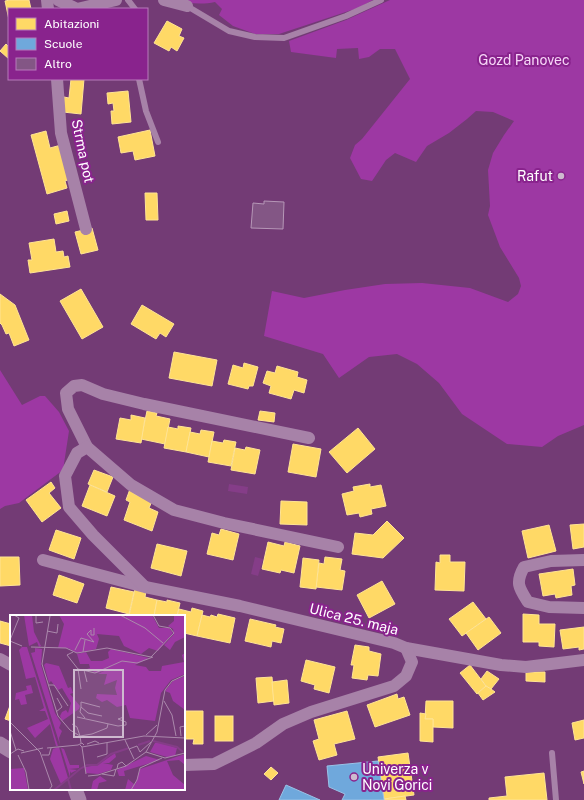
<svg xmlns="http://www.w3.org/2000/svg" width="584" height="800" font-family="'Public Sans',sans-serif">
<rect width="100%" height="100%" fill="#733b75"/>
<g fill="#9d38a3">
<path d="M173,0H373L358,8L279,34H255L233,26L219,15L222,9L215,2C201,5 187,3 173,0Z"/>
<polygon points="390,0 584,0 584,425 558,436 542,447 507,444 462,414 439,383 417,364 397,354 369,357 339,378 323,354 264,336 272,291 304,298 345,290 385,284 422,283 470,288 508,302 518,294 521,286 519,278 500,247 488,215 490,206 488,170 493,153 504,135 514,121 493,112 476,111 467,119 449,133 427,146 416,162 395,153 386,160 372,181 361,179 350,158 355,145 362,139 410,79 395,49 380,49 369,57 359,59 358,48 337,49 336,58 291,52 289,41 346,20"/>
<polygon points="0,370 22,405 40,396 45,396 59,412 69,431 63,470 19,503 5,506 0,509"/>
</g>
<g fill="#853d88">
<polygon points="229,484 248,487 247,494 228,491"/>
<polygon points="255,557 263,559 258,576 251,574"/>
</g>
<g fill="#ffd966" stroke="#ffe494">
<polygon points="10,0 29,0 31,9 9,9 9,20 5,1"/>
<polygon points="167,21 182,29 179,36 184,38 177,51 171,47 169,51 154,43"/>
<polygon points="6,44 9,47 9,59 0,51"/>
<polygon points="71,79 84,79 81,114 63,112 64,97 69,98"/>
<polygon points="128,91 131,122 112,124 111,111 114,111 113,103 108,104 107,93"/>
<polygon points="150,130 155,156 135,160 133,151 121,153 118,137"/>
<polygon points="46,131 50,148 61,145 70,179 65,181 67,188 47,194 31,135"/>
<polygon points="145,193 157,193 158,220 146,220"/>
<polygon points="67,211 69,221 56,224 54,214"/>
<polygon points="92,228 98,250 81,254 75,232"/>
<polygon points="54,239 56,252 63,251 64,257 68,256 70,267 30,273 28,260 32,260 29,243"/>
<polygon points="81,289 103,327 82,339 60,301"/>
<polygon points="0,294 15,305 29,340 14,346 9,333 6,334 2,325 0,323"/>
<polygon points="142,305 174,324 166,337 160,333 156,339 131,324"/>
<polygon points="174,352 217,360 212,386 169,378"/>
<polygon points="244,363 258,367 253,386 249,386 248,389 228,384 233,365 243,368"/>
<polygon points="277,366 298,372 297,377 307,380 304,393 294,390 291,399 269,393 271,386 263,383 267,371 275,373"/>
<polygon points="147,411 157,413 156,416 170,419 165,444 141,439"/>
<polygon points="260,411 275,413 274,422 258,420"/>
<polygon points="131,415 145,418 141,443 116,439 120,418 131,420"/>
<polygon points="178,426 191,428 186,452 164,448 168,427 178,429"/>
<polygon points="358,428 375,449 347,473 329,452"/>
<polygon points="201,430 214,432 209,457 186,452 190,432 200,434"/>
<polygon points="224,440 236,442 231,466 208,462 212,441 223,443"/>
<polygon points="293,444 321,449 316,477 288,472"/>
<polygon points="246,447 260,450 255,474 231,470 235,448 245,450"/>
<polygon points="94,470 113,477 107,492 88,484"/>
<polygon points="51,482 55,488 49,493 61,508 42,522 26,500"/>
<polygon points="370,484 370,487 381,485 386,506 371,509 372,514 360,517 359,513 347,515 342,494 354,491 353,487"/>
<polygon points="90,485 115,496 107,516 82,506"/>
<polygon points="130,489 135,491 134,494 152,501 149,508 158,512 152,531 124,520 130,502 126,500"/>
<polygon points="281,501 307,502 307,525 280,524"/>
<polygon points="387,521 404,538 383,558 352,554 355,533 373,535"/>
<polygon points="584,524 584,547 573,549 570,525"/>
<polygon points="549,525 556,551 528,558 522,531"/>
<polygon points="221,529 239,534 233,560 207,554 212,533 219,535"/>
<polygon points="56,530 81,538 74,559 49,550"/>
<polygon points="268,542 284,546 285,542 300,546 294,573 281,570 280,573 262,569"/>
<polygon points="157,544 187,551 181,576 151,568"/>
<polygon points="440,555 450,555 450,562 465,562 464,591 435,590 436,562 440,563"/>
<polygon points="0,557 19,557 20,585 0,586"/>
<polygon points="325,557 342,559 340,570 345,571 342,590 316,587 319,563 324,564"/>
<polygon points="303,558 319,560 316,589 300,587"/>
<polygon points="573,569 575,585 571,586 572,595 556,598 555,594 543,596 539,574"/>
<polygon points="59,575 84,584 77,603 53,595"/>
<polygon points="382,581 395,604 369,618 357,595"/>
<polygon points="111,587 134,592 129,614 106,608"/>
<polygon points="135,589 146,591 145,597 157,600 154,616 129,616"/>
<polygon points="157,600 167,602 167,600 180,603 177,616 154,616"/>
<polygon points="473,602 486,619 462,636 449,619"/>
<polygon points="192,608 203,611 197,636 184,633 184,616 177,616 179,609 191,612"/>
<polygon points="218,614 235,618 230,643 197,636 202,615 210,617 211,615 217,617"/>
<polygon points="523,614 539,615 539,624 555,624 554,647 539,646 539,642 523,642"/>
<polygon points="489,617 501,633 478,650 466,633"/>
<polygon points="250,619 276,625 275,627 284,629 281,643 272,641 271,647 245,641"/>
<polygon points="0,621 11,624 11,646 0,643"/>
<polygon points="584,627 584,649 579,650 579,647 563,649 560,630"/>
<polygon points="355,645 369,647 369,651 381,654 378,676 368,675 367,680 352,678 354,665 351,665"/>
<polygon points="306,660 335,667 329,693 314,689 315,685 301,681"/>
<polygon points="470,665 486,686 477,694 460,673"/>
<polygon points="487,671 499,679 491,689 486,686 481,679"/>
<polygon points="526,672 545,672 545,682 526,681"/>
<polygon points="272,677 274,701 258,703 256,678"/>
<polygon points="287,680 289,703 274,705 272,682"/>
<polygon points="486,686 491,689 495,692 483,700 478,693"/>
<polygon points="397,694 398,699 404,697 410,715 375,727 367,705"/>
<polygon points="426,701 453,701 453,728 433,727 433,719 425,719"/>
<polygon points="11,703 11,721 5,719"/>
<polygon points="184,711 203,711 203,744 193,744 194,739 184,739"/>
<polygon points="347,711 355,739 334,744 337,755 319,760 313,741 319,739 314,720"/>
<polygon points="420,713 426,714 425,719 433,719 433,742 420,741"/>
<rect x="215" y="716" width="18" height="25"/>
<polygon points="584,720 584,738 575,740 572,723"/>
<polygon points="408,753 414,795 384,799 378,757"/>
<polygon points="271,767 278,773 271,780 264,774"/>
<polygon points="584,771 584,784 581,772"/>
<polygon points="544,773 547,800 489,800 489,798 507,796 505,777"/>
<polygon points="405,796 406,800 384,800 384,799"/>
</g>
<g fill="#6fa8dc" stroke="#9ac2e6">
<polygon points="378,761 384,800 342,800 345,794 329,787 327,766"/>
<polygon points="286,785 320,800 279,800"/>
</g>
<polygon fill="#835685" stroke="#b697b7" points="264,201 284,202 283,229 251,228 253,203 264,204"/>
<g fill="none" stroke-linecap="round" stroke-linejoin="round">
<g stroke="#a782a8" stroke-width="6">
<polyline points="128,0 135,9"/>
<polyline points="187,6 229,31 255,37 284,38 346,16 381,0"/>
<polyline points="139,79 146,111 158,142"/>
<polyline points="552,753 556,800"/>
</g>
<g stroke="#a782a8" stroke-width="12">
<polyline points="47,0 48,9"/>
<polyline points="58,0 77,9 116,0"/>
<polyline points="164,0 187,6"/>
<polyline points="57,79 61,133 86,229"/>
<polyline points="87,447 68,409 66,393 74,386 82,385 103,394 144,404 309,438"/>
<polyline points="43,560 145,587 240,606 394,643 406,648 501,665 526,667 584,660"/>
<path d="M584,560L551,561L524,567C515,583 519,588 528,602L549,607L584,608"/>
<polyline points="144,586 93,535 69,507 65,476 77,453 87,447 131,485 174,510 224,523 338,547"/>
<polyline points="0,659 11,665"/>
<polyline points="184,765 214,764 256,743 283,724 311,712 394,686 406,676 412,662 406,648"/>
</g>
<g stroke="#a782a8" stroke-width="15">
<polyline points="0,744 11,751"/>
<polyline points="75,789 79,800"/>
</g>
</g>
<g fill="#cebacf" stroke="#89238d" stroke-width="1.5">
<circle cx="561" cy="176" r="4"/>
<circle cx="354" cy="777" r="4"/>
</g>
<g text-anchor="middle" stroke-width="4" stroke-linejoin="round" paint-order="stroke">
<g font-size="14" fill="#f7d7f8" stroke="#89238d">
<text x="524" y="65">Gozd Panovec</text>
</g>
<g font-size="14" fill="#fff" stroke="#89238d">
<text transform="translate(83 151) rotate(78)" y="5">Strma pot</text>
<text transform="translate(354 619) rotate(14)" y="5">Ulica 25. maja</text>
</g>
<g font-size="14" fill="#fff" stroke="#89238d" text-anchor="end">
<text x="553" y="181">Rafut</text>
<text x="362" y="774" text-anchor="start">Univerza v<tspan x="362" dy="16">Novi Gorici</tspan></text>
</g>
</g>
<g transform="translate(10 615)">
<rect width="175" height="175" fill="#733b75"/>
<path d="M14,0H22L24,17L31,31L29,32L27,27L19,31ZM49,0H115V4L116,0H142L149,13H159L163,18L148,36L139,33L131,39L114,31L109,21L87,19L89,24L86,34L67,38L58,33H48L54,9ZM164,0H175V22L165,27L160,35L154,30L164,19L163,14L158,11L164,6ZM12,32H17L48,131H46L40,109L25,123L17,113L38,104L35,96H29L34,93L25,62L16,64L9,35ZM25,33L32,34L31,50L45,98L51,108L49,113L52,116L49,123L50,130L21,38L25,37ZM101,34L139,43L125,50L136,52L139,56H151L152,51L174,47L172,40L175,38V59L161,65L151,78L145,106L120,103L116,90L107,92L97,85L92,87L86,83L87,79L107,80L105,73L107,65L94,70L97,59H88L94,56L87,58L77,54L80,53L79,49H70L67,39L76,37L81,46H92L99,43L98,37ZM36,48L49,51L58,73L61,72L63,78L60,79L70,91L69,94L52,106L50,101L52,97L56,95L58,98L61,88L52,73L48,75L41,66L39,68L34,50ZM175,61V95L163,86L160,78L155,76L163,66ZM21,70L23,78L15,80L17,89L11,90L9,84L5,85L6,78L17,75L16,71ZM148,127L167,133L165,141L157,142L140,137L145,128ZM49,132L58,163L51,169L40,144L43,134ZM51,133L54,134L60,150H69V153L59,154L67,155L61,158L60,156V162ZM105,138L106,142L99,148H93L103,150L101,155L88,159L76,158L75,152L88,150ZM175,139V150L169,145L157,146L163,160L175,170V175H115L118,164L125,170L130,154ZM136,141L150,145L114,156L115,161H109L107,155ZM14,153L18,175H0V154ZM90,161L97,166L89,168L87,175H81L83,166Z" fill="#9d38a3"/>
<path fill="none" stroke="#853d88" stroke-width="2" d="M143,126L167,132L173,137M128,130L140,126M44,175L58,164M61,175L58,164L70,154L77,150H87L101,139L119,133"/>
<path fill="none" stroke="#ab89ac" stroke-width="1" d="M26,0V8L33,7M110,0L135,13L153,28M40,1L32,49L48,101L60,115L70,121L71,128M37,16L47,18L48,9M0,25L9,3L4,0M0,26L12,31M21,32L56,33L67,38L97,33L141,42L164,18L160,13L149,11L143,0M65,35L71,23L84,27L77,19L81,15V20H84V13M63,37L57,40L68,54L85,58L112,46L127,48L143,42M73,37L75,25M68,54L71,74M74,55L77,67M39,70H44L58,91M154,86L162,100L166,121M71,92V87L90,92M46,97L52,92L47,83M67,102L108,111L116,110V107L108,104L114,102M75,103L70,97L71,92L78,98L92,101M0,107L30,137L42,171L39,175M62,109L67,112L70,121L82,119L97,113L98,109M0,116L6,135M136,120L147,110M171,121L170,112L175,111M115,125L124,144M77,129L85,126L89,128M70,130L72,132L134,121L175,123M72,132L76,159M37,133L68,130L72,128L74,130M119,134L127,131L130,137L141,127M136,137L155,143L175,138M11,138L33,133M0,139L8,134L14,136M8,140L16,157L19,175M32,140H39L41,133M87,142L97,139V128M107,154L108,149L112,147L116,151M92,159L104,161L106,154M78,161L88,160L116,151L136,137L147,117L155,75L162,66L175,60M121,175L127,165L130,153L152,143"/>
<path fill="#cebacf" fill-opacity="0.15" stroke="#cebacf" stroke-width="2" d="M64,55H113V122H64Z"/>
<rect width="175" height="175" fill="none" stroke="#fff" stroke-width="2"/>
</g>
<rect x="8" y="8" width="140" height="72" fill="#89238d" stroke="#b87bbb"/>
<rect x="16" y="18" width="20" height="12" fill="#ffd966" stroke="#b87bbb"/>
<text x="44" y="28" font-size="12" fill="#ffffff">Abitazioni</text>
<rect x="16" y="38" width="20" height="12" fill="#6fa8dc" stroke="#b87bbb"/>
<text x="44" y="48" font-size="12" fill="#ffffff">Scuole</text>
<rect x="16" y="58" width="20" height="12" fill="#835685" stroke="#b87bbb"/>
<text x="44" y="68" font-size="12" fill="#ffffff">Altro</text>
</svg>
